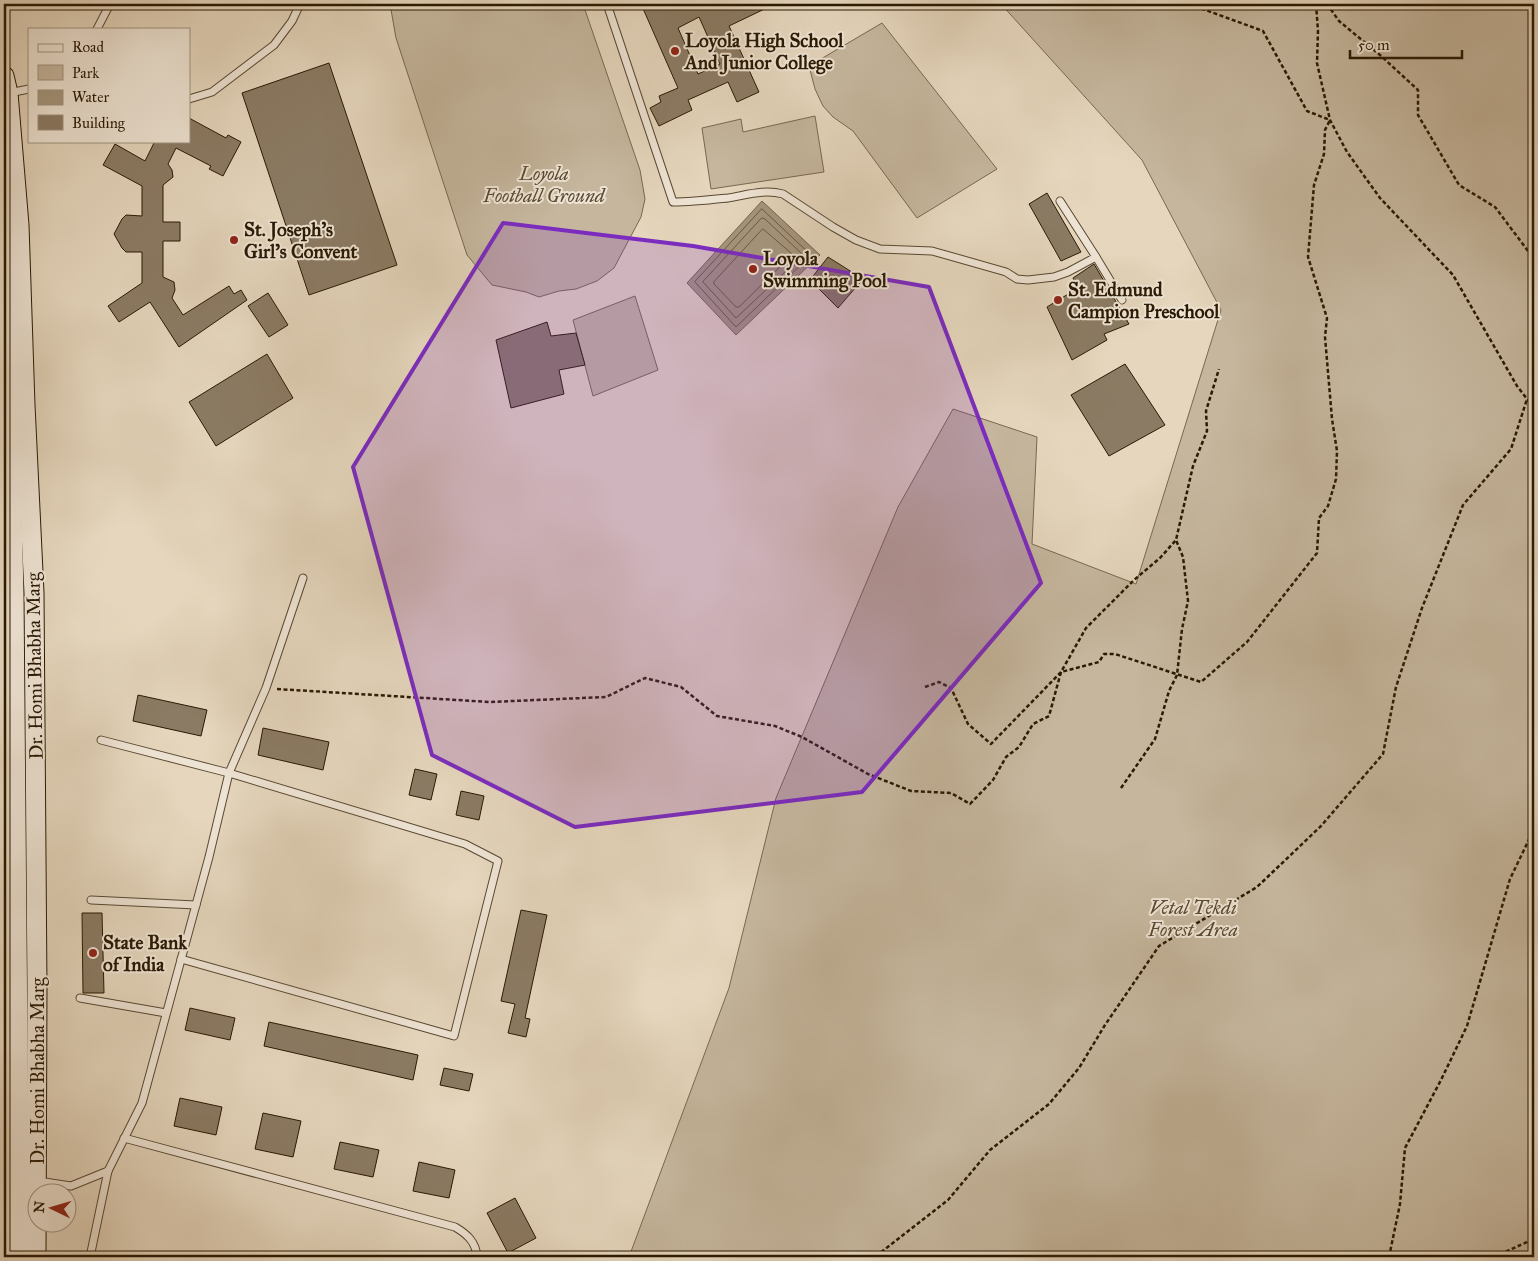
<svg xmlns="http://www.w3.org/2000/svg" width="1538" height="1261" font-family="'IM FELL Great Primer',serif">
<rect width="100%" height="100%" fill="#e5d6bd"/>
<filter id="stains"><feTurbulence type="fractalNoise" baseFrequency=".004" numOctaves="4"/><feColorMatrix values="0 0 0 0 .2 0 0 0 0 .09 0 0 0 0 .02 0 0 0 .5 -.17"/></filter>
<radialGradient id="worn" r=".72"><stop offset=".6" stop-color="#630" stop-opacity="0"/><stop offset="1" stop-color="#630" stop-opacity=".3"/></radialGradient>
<g fill="#c5b69d" stroke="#786850">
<polygon points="390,4 583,4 640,170 645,199 641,217 614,268 597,281 576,289 559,291 539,297 526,292 492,285 467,255 396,38"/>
<polygon points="1001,4 1534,4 1534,1257 629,1257 729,988 776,798 898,507 953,409 1037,437 1032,544 1136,584 1221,310 1142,160"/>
<polygon points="882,23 997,169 917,218 853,131 833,117 823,106 815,89 809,66"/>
<polygon points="815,116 824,172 711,189 702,128 741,119 743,132"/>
<polygon points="635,296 658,370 593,396 573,320"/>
</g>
<polygon fill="#a5967e" stroke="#74644d" points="762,201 820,255 736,335 687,283"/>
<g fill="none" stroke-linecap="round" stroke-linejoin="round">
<g stroke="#685840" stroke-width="1">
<polygon points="762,209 811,255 736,327 695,282"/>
<polygon points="762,218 765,219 801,253 802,256 736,318 703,282"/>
<polygon points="763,229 791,253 791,256 739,307 736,307 714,284 714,282"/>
</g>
</g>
<g fill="#8b7b64" stroke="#2a1903" fill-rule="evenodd">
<path d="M641,4H775L729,26L759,92L737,102L728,82L688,100L692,110L659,126L650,108L661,102L659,96L678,88ZM699,17L720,64L698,74L678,28Z"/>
<polygon points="329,63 397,265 309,295 242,93"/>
<polygon points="189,118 226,138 228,135 241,142 223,176 209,169 211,166 176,148 168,164 172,170 173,177 163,185 163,222 180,222 180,241 163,241 163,277 174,282 175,290 172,298 183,315 229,286 234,294 241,290 247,300 179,347 150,302 119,322 108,306 142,283 142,252 126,252 122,248 114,234 122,219 126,215 142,216 142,186 103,165 115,144 145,161 155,141 189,141"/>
<polygon points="1047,193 1081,252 1061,261 1029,204"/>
<polygon points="828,257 863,279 838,308 810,280"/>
<polygon points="1094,264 1129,324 1104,334 1107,340 1072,360 1047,307 1078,288 1073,278"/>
<polygon points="268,293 288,325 269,337 248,306"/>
<polygon points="547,322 551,336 576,333 585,365 559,370 564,394 511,408 496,340"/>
<polygon points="267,354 293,398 216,446 189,402"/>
<polygon points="1125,364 1165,425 1109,456 1071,395"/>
<polygon points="138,695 207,710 201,736 133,721"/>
<polygon points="263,728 329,742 323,770 258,755"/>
<polygon points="415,769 437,774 431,800 409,795"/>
<polygon points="461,791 484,796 479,820 456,815"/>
<polygon points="521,910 547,915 525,1018 530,1019 526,1037 508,1033 515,1004 501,1001"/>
<polygon points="82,913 102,913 104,993 83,993"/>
<polygon points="190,1008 235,1018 230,1040 185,1030"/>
<polygon points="269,1022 418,1055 413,1080 264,1046"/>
<polygon points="444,1068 473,1074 469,1091 440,1085"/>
<polygon points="180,1098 222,1107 216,1135 174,1126"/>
<polygon points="263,1113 301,1121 293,1157 255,1149"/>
<polygon points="340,1142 379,1150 373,1177 334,1169"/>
<polygon points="419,1162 455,1170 449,1198 413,1191"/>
<polygon points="515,1198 536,1238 508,1253 487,1213"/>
</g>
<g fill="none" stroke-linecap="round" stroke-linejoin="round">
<g stroke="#594832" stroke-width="9">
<g id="lane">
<path d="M607,4L673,202C691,202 709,200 728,198C747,195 764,189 783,194L833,227L856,240L880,249L932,251L1006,272L1017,279L1028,280L1054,277L1068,272L1096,257L1060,201"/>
<polyline points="97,29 110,4"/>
<polyline points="9,93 29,89"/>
<polyline points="189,99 212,92 274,45 292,21 300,4"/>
<polyline points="1096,257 1122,300"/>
<polyline points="101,740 229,773 465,844 498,861 454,1036 181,959"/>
<polyline points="91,900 196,905"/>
<polyline points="80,998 166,1013"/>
<path d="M124,1138L455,1227C467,1234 476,1242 477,1257"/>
<polyline points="4,1167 18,1167"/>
<polyline points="38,1181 71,1186 108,1171 142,1103 209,857 229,773 266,688 303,578"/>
<polyline points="90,1257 108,1171"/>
</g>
</g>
<g stroke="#2a1903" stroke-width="21">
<g id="secondary">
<polyline points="4,76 8,93 19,225 25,405 34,593 37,987 36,1257"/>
<polyline points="4,248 7,297 14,595 19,1163 18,1257"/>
</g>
</g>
<g stroke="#2a1903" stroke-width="2.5" stroke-dasharray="4 2.5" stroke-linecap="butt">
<polyline points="1189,4 1263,31 1307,111 1330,120"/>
<polyline points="1316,4 1318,31 1317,63 1330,120 1347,152 1380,198 1453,275 1517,386 1534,408"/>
<polyline points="1327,4 1339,21 1380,55 1418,90 1418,115 1459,185 1495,207 1534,259"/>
<polyline points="925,687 939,682 951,688 968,724 991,744 1061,672 1086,628 1134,580 1160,558 1176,540 1193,466 1207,431 1206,411 1219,369"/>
<polyline points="277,689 490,702 606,697 645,678 681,687 717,716 775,726 802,737 868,774 911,791 951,793 970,804 993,780 1006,757 1019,747 1033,724 1049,716 1061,672 1099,662 1104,654 1115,654 1201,682 1247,642 1317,553 1319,518 1328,506 1336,479 1337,451 1332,419 1325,337 1327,318 1308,257 1314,185 1324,154 1325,130 1330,120"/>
<polyline points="1121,788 1155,739 1169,691 1177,675 1182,629 1188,601 1183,557 1176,540"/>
<polyline points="869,1257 880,1253 948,1200 990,1150 1049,1104 1079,1068 1105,1025 1159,946 1257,887 1321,826 1383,754 1396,687 1422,608 1463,505 1511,449 1527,399"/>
<polyline points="1389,1257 1400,1204 1405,1148 1441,1080 1467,1026 1510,879 1534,829"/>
<polyline points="1494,1257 1527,1242 1534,1234"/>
</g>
<use href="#lane" stroke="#eee4d4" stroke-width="7"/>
<use href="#secondary" stroke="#eee4d4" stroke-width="19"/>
</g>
<path fill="#7b2cbf" fill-opacity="0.2" stroke="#7b2cbf" stroke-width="4" stroke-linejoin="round" d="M503,223L693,246L929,287L1041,583L862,792L575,827L432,755L353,467Z"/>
<g fill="#8f2418" stroke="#eee4d4" stroke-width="2">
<circle cx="675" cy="51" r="5"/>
<circle cx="234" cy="240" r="5"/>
<circle cx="753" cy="269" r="5"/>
<circle cx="1058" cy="300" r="5"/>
<circle cx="93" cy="953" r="5"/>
</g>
<g text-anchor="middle" stroke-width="4" stroke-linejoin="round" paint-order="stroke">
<g font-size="19" font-weight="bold" fill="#2a1903" stroke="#eee4d4" text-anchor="start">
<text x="685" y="47">Loyola High School<tspan x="685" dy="22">And Junior College</tspan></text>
<text x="244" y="236">St. Joseph's<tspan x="244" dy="22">Girl's Convent</tspan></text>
<text x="763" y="265">Loyola<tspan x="763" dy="22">Swimming Pool</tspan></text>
<text x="1068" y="296">St. Edmund<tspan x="1068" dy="22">Campion Preschool</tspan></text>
<text x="103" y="949">State Bank<tspan x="103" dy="22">of India</tspan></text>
</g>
<g font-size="19" font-style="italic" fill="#584831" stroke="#eee4d4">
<text x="544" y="180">Loyola<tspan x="544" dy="22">Football Ground</tspan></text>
<text x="1193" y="914">Vetal Tekdi<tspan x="1193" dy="22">Forest Area</tspan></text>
</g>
<g font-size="19" fill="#2a1903" stroke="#eee4d4">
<text transform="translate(34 666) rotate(-91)" y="7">Dr. Homi Bhabha Marg</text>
<text transform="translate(37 1071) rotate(-90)" y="7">Dr. Homi Bhabha Marg</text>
</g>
</g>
<rect width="1538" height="1261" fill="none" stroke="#e5d6bd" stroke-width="20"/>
<rect x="5" y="5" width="1528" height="1251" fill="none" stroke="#2a1903" stroke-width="2.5"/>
<rect x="10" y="10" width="1518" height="1241" fill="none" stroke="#2a1903"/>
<rect x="28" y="28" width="162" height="115" fill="#eee4d4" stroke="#a09380"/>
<rect x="38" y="44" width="25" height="8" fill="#eee4d4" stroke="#a09380"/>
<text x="72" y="52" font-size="15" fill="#2a1903">Road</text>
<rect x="38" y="65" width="25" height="15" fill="#c5b69d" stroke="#a09380"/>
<text x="72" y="78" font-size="15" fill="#2a1903">Park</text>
<rect x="38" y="90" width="25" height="15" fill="#a5967e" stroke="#a09380"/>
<text x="72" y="102" font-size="15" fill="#2a1903">Water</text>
<rect x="38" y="115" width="25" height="15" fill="#8b7b64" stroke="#a09380"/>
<text x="72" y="128" font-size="15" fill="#2a1903">Building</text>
<g transform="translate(52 1208) rotate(275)"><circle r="24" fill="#eee4d4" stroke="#a09380"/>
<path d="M0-4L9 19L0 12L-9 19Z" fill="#8f2418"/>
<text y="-8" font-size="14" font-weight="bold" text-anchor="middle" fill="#2a1903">N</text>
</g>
<path d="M1350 50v8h112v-8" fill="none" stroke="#2a1903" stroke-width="2.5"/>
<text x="1358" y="50" font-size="15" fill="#2a1903" stroke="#eee4d4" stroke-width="4" paint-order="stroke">50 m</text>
<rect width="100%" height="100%" filter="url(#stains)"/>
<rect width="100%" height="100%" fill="url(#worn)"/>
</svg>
